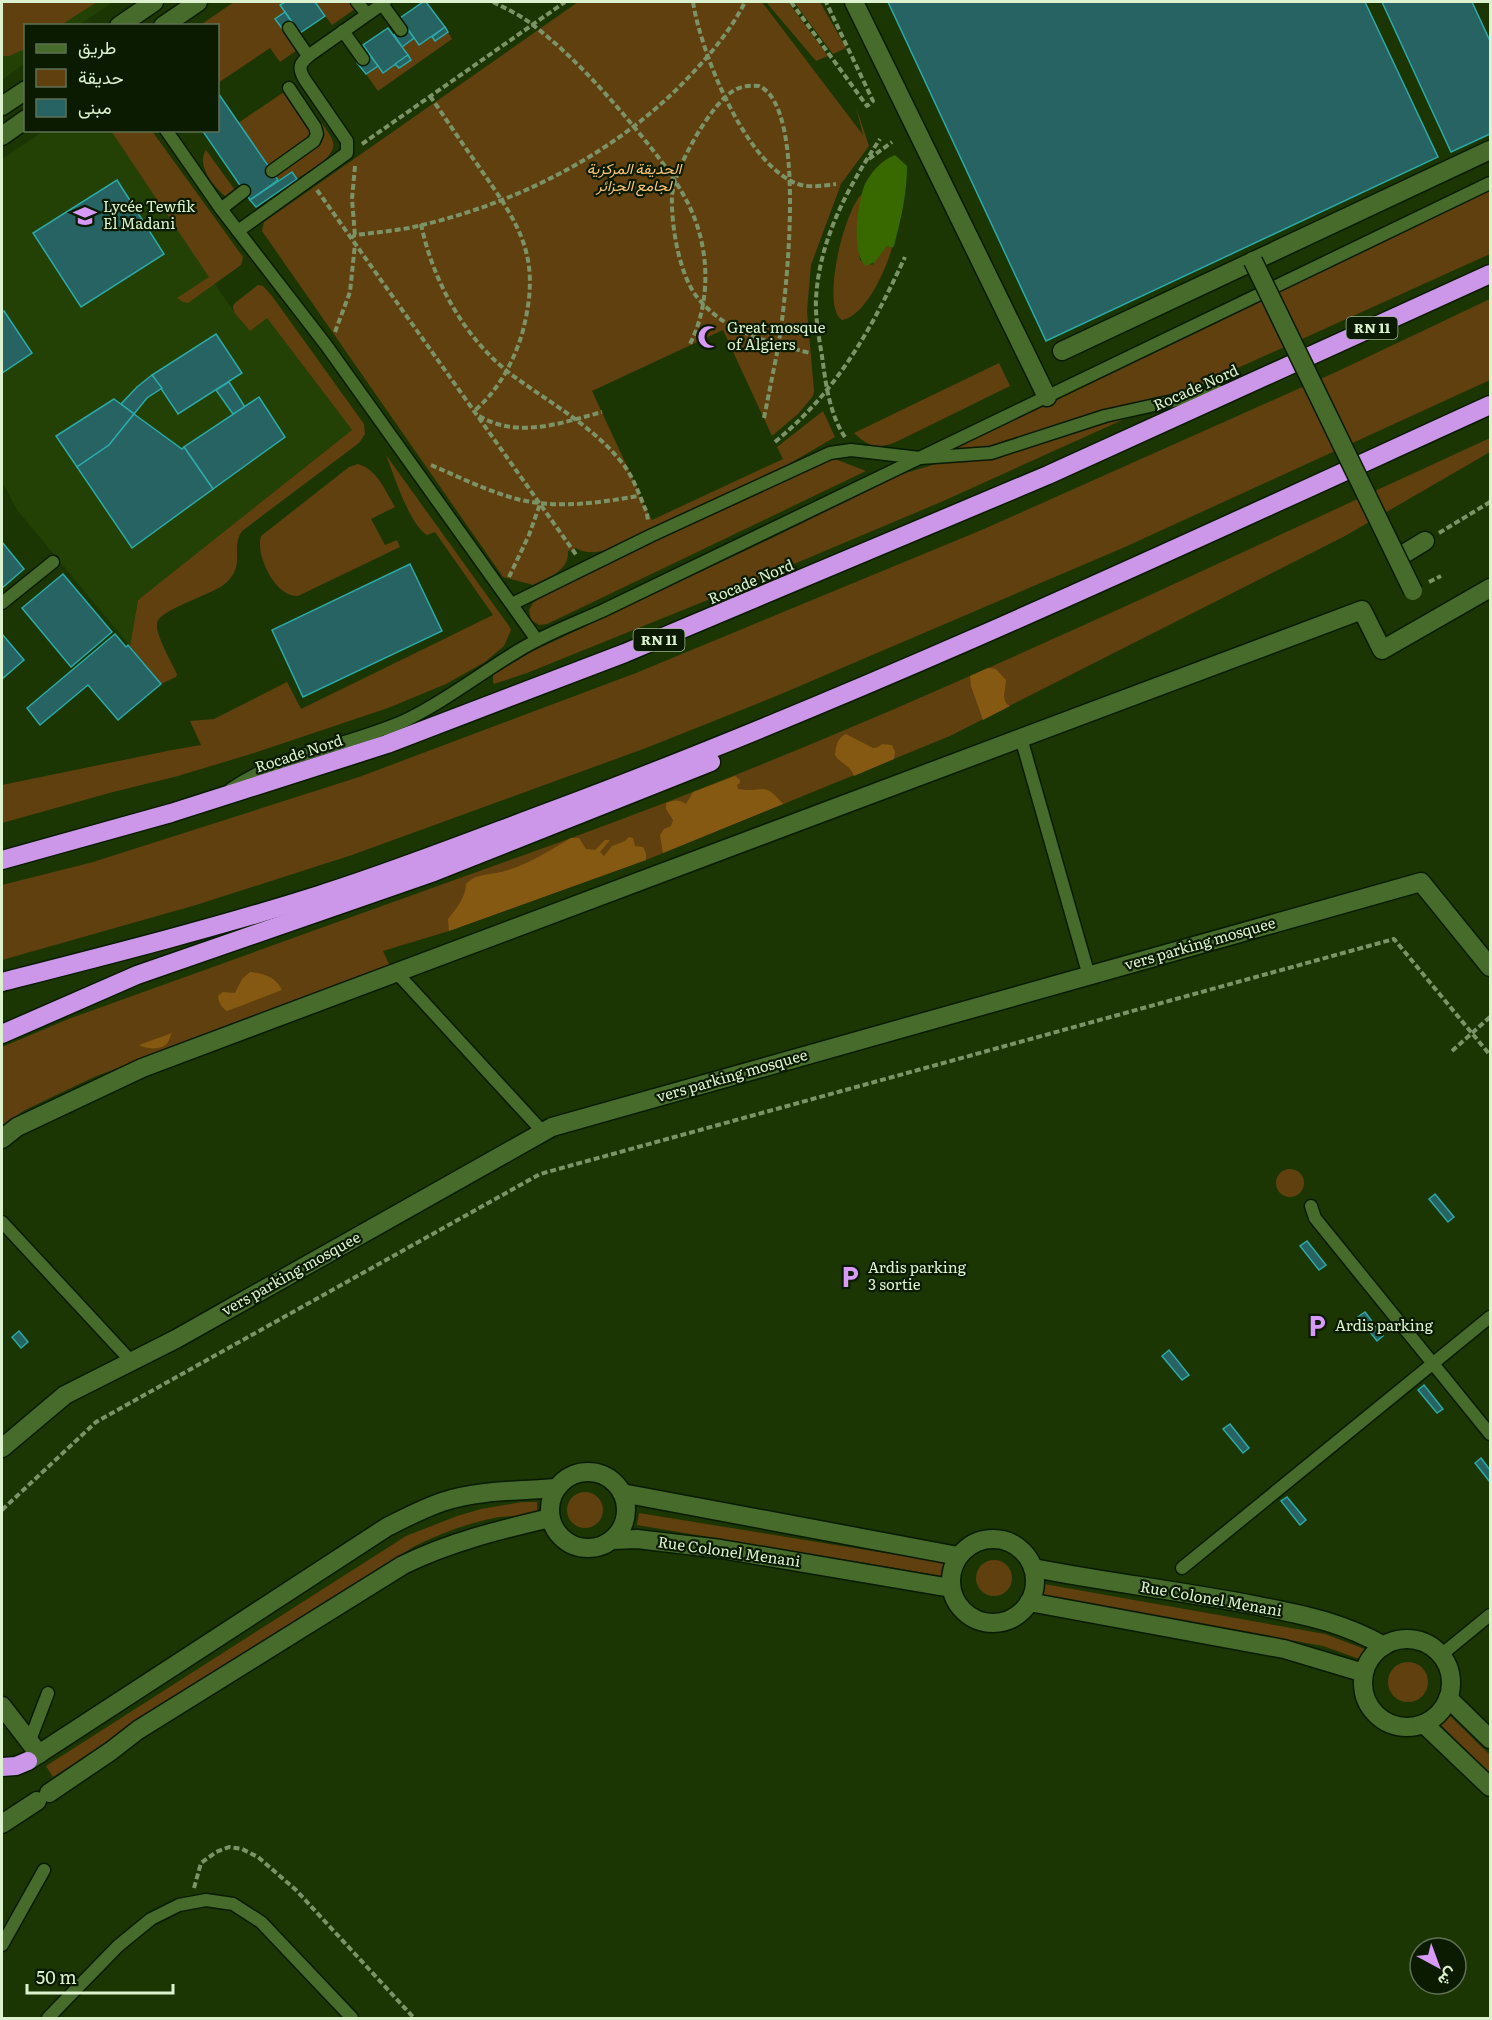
<svg xmlns="http://www.w3.org/2000/svg" width="1492" height="2020" font-family="Literata,Vazirmatn,serif">
<rect width="100%" height="100%" fill="#1b3602"/>
<g fill="#234105">
<polygon points="2,2 113,2 79,25 26,26 25,63 2,80"/>
<polygon points="44,131 111,131 234,312 267,318 352,430 138,600 130,646 17,510 2,482 2,159"/>
</g>
<g fill="#60400e">
<polygon points="2,2 97,2 61,25 26,26 25,49 9,56 2,56"/>
<polygon points="234,2 285,2 280,5 285,12 275,19 297,50 280,62 270,48 218,83 218,26 199,26"/>
<polygon points="315,2 350,2 355,9 332,25"/>
<path d="M578,2H762L863,135L856,107L869,146L841,184L811,265L807,311L814,391L813,396L798,414L772,436L723,330L592,391L639,492L640,498L652,520L783,459L777,447L823,411L835,437L770,475L654,530L650,528C631,538 597,562 576,548L568,551C569,571 549,577 533,585L503,577L262,231L264,222Z"/>
<polygon points="766,2 788,2 828,56 816,61"/>
<polygon points="794,2 820,2 846,48 833,54"/>
<polygon points="448,32 452,39 378,91 366,74 378,66 395,64 399,68 411,60 402,47 414,38 419,45 432,37 435,41"/>
<polygon points="284,92 311,131 311,136 269,167 238,123"/>
<path d="M320,121C324,127 331,135 333,142C337,157 308,171 297,179L292,172L278,180L274,174L322,131Z"/>
<polygon points="111,131 152,131 243,257 241,265 188,303 183,302 177,298 209,277"/>
<path d="M206,150L237,193L225,196C213,186 196,165 206,150Z"/>
<polygon points="1490,183 1490,254 941,502 725,593 527,673 494,684 493,682 493,675 531,652 770,539 902,474 963,456 920,458"/>
<path d="M862,194L857,233L860,260L872,265L887,246L892,248C886,269 866,316 842,320C820,307 845,208 862,194Z"/>
<path d="M258,285L263,286L272,296L364,424L365,434L359,443L242,531C230,549 246,563 227,582C216,594 159,609 157,623C155,634 172,663 177,674L176,677L161,684L130,646L138,600L352,430L267,318L250,331L234,312L233,306L235,303Z"/>
<polygon points="1490,299 1490,380 1125,547 774,697 646,748 352,855 196,905 2,960 2,885 93,862 359,777 636,673 984,529 1336,372"/>
<path d="M999,363L1010,386L896,442C877,449 869,447 854,433Z"/>
<path d="M1490,438V452L1345,536L950,736L646,860L449,931L383,951L390,966L94,1077L25,1110L2,1125V1047L71,1018L571,838C885,724 1186,577 1490,438Z"/>
<path d="M386,455L509,626L511,630L504,646L485,662L446,684L388,708L254,753L178,776L113,792L2,823V785L172,750L201,745L190,721L214,719L287,682L301,709L493,615L435,532L427,535C409,524 394,475 386,455Z"/>
<polygon points="835,459 866,471 547,624 539,625 531,620 529,610 533,603 542,596 809,468 825,461"/>
<path d="M358,464C377,469 386,492 395,507L371,519L385,545L397,540L400,547L298,596C275,598 255,554 261,536L349,467Z"/>
<circle cx="1290" cy="1183" r="14"/>
<circle cx="585" cy="1510" r="18"/>
<path d="M522,1502H537V1513C523,1517 508,1515 494,1518C465,1524 439,1534 413,1547L53,1777L46,1766L406,1536L457,1516L481,1509Z"/>
<polygon points="639,1513 946,1563 943,1576 637,1525"/>
<circle cx="994" cy="1578" r="18"/>
<polygon points="1044,1584 1325,1634 1367,1650 1362,1660 1323,1646 1042,1595"/>
<circle cx="1408" cy="1682" r="20"/>
<polygon points="1450,1716 1490,1755 1490,1773 1441,1725"/>
</g>
<g fill="#855911">
<path d="M988,668L996,669L1006,680C1006,690 1000,701 1010,706L983,720L971,686L970,676Z"/>
<path d="M846,734L873,748L878,747L882,744L892,745L895,752L894,759L854,776C850,764 841,765 835,755C836,746 837,738 846,734Z"/>
<path d="M735,776L740,780V783L737,785L738,789C764,794 762,779 783,804L663,853L660,835L664,829L671,826L673,820L666,809V803C674,800 679,799 686,804L693,792Z"/>
<path d="M629,837L633,838L635,846L643,847L646,853V860L449,931L448,919C456,909 466,897 466,884C474,875 485,875 496,873C523,868 547,852 571,838H579L586,849L595,850L605,840H610L600,852L604,856L612,846L625,841Z"/>
<path d="M250,972C264,973 276,977 282,990L227,1011C221,1007 219,1003 218,996L223,992L235,993L242,979Z"/>
<path d="M172,1033C170,1036 170,1039 168,1042C163,1051 146,1049 139,1045Z"/>
</g>
<path fill="#386800" d="M895,155L907,166C907,194 901,219 894,246L892,248L887,246L875,262L866,266C850,254 858,200 865,184C871,172 883,159 895,155Z"/>
<g fill="#266362" stroke="#2ea9a8" stroke-width="1.5">
<polygon points="285,2 315,2 325,16 300,33 280,5"/>
<polygon points="423,2 426,2 445,27 419,45 400,18"/>
<polygon points="888,2 1365,2 1438,157 1046,341"/>
<polygon points="1382,2 1472,2 1490,41 1490,134 1451,152"/>
<polygon points="285,12 293,24 284,31 275,19"/>
<polygon points="406,27 414,38 402,47 394,35"/>
<polygon points="445,27 448,32 435,41 432,37"/>
<polygon points="388,28 408,55 383,73 363,45"/>
<polygon points="369,54 378,66 366,74 357,63"/>
<polygon points="408,55 411,60 399,68 395,64"/>
<polygon points="218,93 278,180 250,200 202,130 218,130"/>
<polygon points="292,172 297,179 256,207 250,200"/>
<polygon points="117,180 164,254 81,307 33,233"/>
<polygon points="4,311 32,353 2,373 2,312"/>
<polygon points="216,334 242,373 178,414 152,375"/>
<polygon points="152,375 162,388 147,398 134,414 121,404 137,387"/>
<polygon points="229,382 245,407 233,414 216,390"/>
<polygon points="259,397 285,437 213,489 184,447"/>
<polygon points="114,399 134,414 109,445 77,467 56,436"/>
<polygon points="134,414 182,449 184,447 213,489 132,548 77,467 109,445"/>
<polygon points="2,542 24,569 2,588"/>
<polygon points="410,564 442,631 303,697 272,630"/>
<polygon points="63,574 112,632 71,667 22,608"/>
<polygon points="2,634 24,660 2,679"/>
<polygon points="115,634 126,647 128,645 161,684 118,720 88,685 40,725 27,708"/>
<polygon points="1435,1194 1454,1217 1448,1222 1429,1199"/>
<polygon points="1307,1241 1326,1265 1319,1270 1300,1246"/>
<polygon points="1365,1312 1383,1336 1377,1341 1358,1317"/>
<polygon points="19,1331 28,1342 21,1348 12,1337"/>
<polygon points="1169,1350 1189,1375 1182,1380 1162,1356"/>
<polygon points="1424,1385 1443,1409 1437,1413 1418,1390"/>
<polygon points="1230,1424 1249,1448 1243,1453 1223,1429"/>
<polygon points="1481,1458 1490,1470 1490,1482 1475,1463"/>
<polygon points="1287,1497 1306,1520 1300,1525 1281,1501"/>
</g>
<g fill="none" stroke-linecap="round" stroke-linejoin="round">
<g stroke="#091b00" stroke-width="15">
<g id="lane">
<polyline points="357,2 367,14"/>
<polyline points="382,4 401,30"/>
<polyline points="289,28 308,56"/>
<polyline points="343,31 363,59"/>
<polyline points="166,130 221,209 326,345 537,640"/>
<polyline points="272,171 314,141 317,134 315,127 289,88"/>
<polyline points="221,209 244,191"/>
<path d="M238,231L347,153V141L305,80C297,67 300,63 311,54L385,2"/>
<polyline points="2,603 53,562"/>
<polyline points="512,604 650,536 830,453 851,450 920,458 991,453 1105,416 1218,391"/>
<polyline points="1021,738 1089,976"/>
<path d="M231,789C283,753 347,746 404,721C444,702 478,675 516,652C543,635 573,624 602,611L1490,183"/>
<polyline points="396,972 543,1132"/>
<polyline points="1311,1206 1315,1218 1490,1434"/>
<polyline points="2,1222 131,1361"/>
<polyline points="1182,1568 1490,1317"/>
<polyline points="1441,1655 1490,1615"/>
<polyline points="30,1740 48,1693"/>
<polyline points="2,1945 44,1870"/>
<polyline points="48,2018 118,1946 151,1919 179,1905 206,1900 233,1904 261,1922 352,2018"/>
</g>
</g>
<g stroke="#091b00" stroke-width="21">
<g id="street">
<polyline points="854,2 1047,397"/>
<polyline points="1062,351 1490,150"/>
<polyline points="1397,558 1425,541"/>
<polyline points="2,1139 17,1127 142,1068 1362,610 1382,650 1490,588"/>
<polyline points="2,1448 65,1395 176,1339 552,1127 1421,882 1490,967"/>
<polyline points="2,1706 39,1754"/>
</g>
</g>
<g stroke="#091b00" stroke-width="21">
<g id="secondary">
<polyline points="119,26 154,2"/>
<polyline points="163,26 198,2"/>
<polyline points="2,106 26,90"/>
<polyline points="2,136 26,119"/>
<circle cx="588" cy="1510" r="38"/>
<polyline points="622,1493 958,1556"/>
<circle cx="993" cy="1581" r="42"/>
<polyline points="613,1540 637,1539 721,1549 951,1588"/>
<path d="M1033,1568C1106,1582 1180,1591 1254,1605C1302,1615 1340,1621 1384,1646"/>
<polyline points="1029,1602 1284,1649 1364,1673"/>
<circle cx="1407" cy="1683" r="44"/>
<polyline points="1448,1698 1490,1739"/>
<polyline points="1424,1724 1490,1787"/>
<path d="M28,1761L387,1527C405,1518 422,1509 442,1502C478,1490 519,1491 557,1488"/>
<path d="M49,1793L111,1751L138,1730L403,1565C450,1542 499,1530 550,1518"/>
<polyline points="2,1824 37,1801"/>
</g>
</g>
<g stroke="#091b00" stroke-width="21">
<g id="highway">
<polyline points="2,860 171,813 387,744 625,653 1048,475 1490,274"/>
<path d="M2,982C108,955 215,928 319,895C398,870 476,839 554,810C872,691 1181,546 1490,405"/>
<polyline points="2,1034 137,975 434,872 711,762"/>
<polyline points="2,1767 16,1766 28,1761"/>
</g>
</g>
<g stroke="#7b9367" stroke-width="4" stroke-dasharray="6 3" stroke-linecap="butt">
<path d="M493,2C505,8 518,14 529,22C565,49 595,81 624,115C645,140 668,167 684,196C710,241 713,300 689,346"/>
<path d="M693,2C701,53 743,156 791,181C805,189 821,186 836,184"/>
<polyline points="791,2 867,106 873,101 826,2"/>
<path d="M430,96C446,119 461,142 477,164C520,226 543,256 522,334C513,363 498,391 474,411"/>
<polyline points="362,144 565,2"/>
<polyline points="869,159 892,142"/>
<polyline points="355,166 352,199 355,236"/>
<polyline points="317,190 577,556"/>
<path d="M421,224C433,282 465,339 512,375C550,403 593,426 623,464C634,478 640,497 647,513L648,522"/>
<path d="M351,238L355,235C373,233 391,231 409,228C511,206 611,157 685,81C708,57 730,32 745,2"/>
<polyline points="335,332 350,292 355,244"/>
<path d="M479,416C518,439 561,423 602,412"/>
<path d="M764,418L778,348L779,342C786,297 808,107 759,86C750,85 741,86 733,91C710,105 674,169 672,196C671,225 679,274 697,297C726,333 768,342 810,353"/>
<path d="M845,437C831,417 826,387 823,363C820,342 815,320 816,299C819,240 848,187 880,139"/>
<path d="M775,442C838,390 871,330 905,257"/>
<path d="M431,465C459,477 487,491 517,499C557,509 598,503 638,496"/>
<polyline points="1439,533 1490,502"/>
<polyline points="509,577 529,535 540,504"/>
<polyline points="1429,582 1441,576"/>
<polyline points="1452,1051 1490,1017"/>
<polyline points="2,1510 96,1422 540,1174 1394,939 1490,1055"/>
<polyline points="194,1888 201,1863 216,1852 229,1847 242,1849 258,1857 296,1890 414,2018"/>
</g>
<use href="#lane" stroke="#466b2a" stroke-width="12"/>
<use href="#street" stroke="#466b2a" stroke-width="18"/>
<use href="#secondary" stroke="#466b2a" stroke-width="18"/>
<use href="#highway" stroke="#cd97e9" stroke-width="18"/>
<g stroke="#091b00" stroke-width="21" stroke-linecap="butt">
<polyline id="street-bridge" points="1253,261 1413,591"/>
</g>
<use href="#street-bridge" stroke="#466b2a" stroke-width="18"/>
</g>
<defs>
<g id="school-bare" transform="scale(1.8)"><path d="M0-5L7-2L0 1L-7-2ZM-4 1L0 2.5L4 1V4Q0 6-4 4Z" fill="#d89af8" stroke="#0b1b02" stroke-width="2.5" paint-order="stroke"/></g>
<g id="mosque-bare" transform="scale(1.8)"><path d="M3.5-4.9A6 6 0 1 0 3.5 4.9A5 5 0 1 1 3.5-4.9Z" fill="#d89af8" stroke="#0b1b02" stroke-width="2.5" paint-order="stroke"/></g>
<g id="parking-bare" transform="scale(1.8)"><path d="M-3.5-5.5H1a3.5 3.5 0 0 1 0 7H-1V5.5H-3.5ZM-1-3.4V-.6H.8a1.4 1.4 0 0 0 0-2.8Z" fill="#d89af8" stroke="#0b1b02" stroke-width="2.5" paint-order="stroke"/></g>
</defs>
<g fill-rule="evenodd">
<use href="#school-bare" x="85" y="216"/>
<use href="#mosque-bare" x="709" y="337"/>
<use href="#parking-bare" x="850" y="1277"/>
<use href="#parking-bare" x="1317" y="1326"/>
</g>
<g text-anchor="middle" stroke-width="4.5" stroke-linejoin="round" paint-order="stroke">
<g fill="#0b1b02" stroke="#9db292" stroke-width="1.5">
<rect x="1346.5" y="317" width="51" height="22" rx="4.5"/>
<rect x="633.5" y="629" width="51" height="22" rx="4.5"/>
</g>
<g font-size="14" font-weight="bold" fill="#dcf2cf">
<text x="1372" y="333">RN 11</text>
<text x="659" y="645">RN 11</text>
</g>
<g font-size="15" font-style="italic" fill="#fdc374" stroke="#0b1b02">
<text x="634" y="174">الحديقة المركزية<tspan x="634" dy="17">لجامع الجزائر</tspan></text>
</g>
<g font-size="15" fill="#dcf2cf" stroke="#0b1b02" text-anchor="start">
<text x="103" y="212">Lycée Tewfik<tspan x="103" dy="17">El Madani</tspan></text>
<text x="727" y="333">Great mosque<tspan x="727" dy="17">of Algiers</tspan></text>
<text x="868" y="1273">Ardis parking<tspan x="868" dy="17">3 sortie</tspan></text>
<text x="1335" y="1331">Ardis parking</text>
</g>
<g font-size="15" fill="#dcf2cf" stroke="#0b1b02">
<text transform="translate(1196 388) rotate(-24)" y="5">Rocade Nord</text>
<text transform="translate(751 582) rotate(-23)" y="5">Rocade Nord</text>
<text transform="translate(299 754) rotate(-18)" y="5">Rocade Nord</text>
<text transform="translate(1200 944) rotate(-16)" y="5">vers parking mosquee</text>
<text transform="translate(732 1076) rotate(-16)" y="5">vers parking mosquee</text>
<text transform="translate(291 1274) rotate(-29)" y="5">vers parking mosquee</text>
<text transform="translate(729 1552) rotate(8)" y="5">Rue Colonel Menani</text>
<text transform="translate(1211 1599) rotate(10)" y="5">Rue Colonel Menani</text>
</g>
</g>
<rect width="1492" height="2020" fill="none" stroke="#dcf2cf" stroke-width="6"/>
<rect x="24" y="24" width="195" height="108" fill="#0b1b02" stroke="#5f7154" stroke-width="1.5"/>
<rect x="36" y="44" width="30" height="9" fill="#466b2a" stroke="#5f7154" stroke-width="1.5"/>
<text x="78" y="54" font-size="18" fill="#dcf2cf">طريق</text>
<rect x="36" y="69" width="30" height="18" fill="#60400e" stroke="#5f7154" stroke-width="1.5"/>
<text x="78" y="84" font-size="18" fill="#dcf2cf">حديقة</text>
<rect x="36" y="99" width="30" height="18" fill="#266362" stroke="#5f7154" stroke-width="1.5"/>
<text x="78" y="114" font-size="18" fill="#dcf2cf">مبنى</text>
<g transform="translate(1438 1966) rotate(139)"><circle r="28" fill="#0b1b02" stroke="#5f7154" stroke-width="1.5"/>
<path d="M0-4.5L10 22L0 15L-10 22Z" fill="#d89af8"/>
<text y="-9" font-size="16" font-weight="bold" text-anchor="middle" fill="#dcf2cf">ش</text>
</g>
<path d="M27 1984v9h146v-9" fill="none" stroke="#dcf2cf" stroke-width="3"/>
<text x="36" y="1984" font-size="18" fill="#dcf2cf" stroke="#0b1b02" stroke-width="4.5" paint-order="stroke">50 m</text>
</svg>
